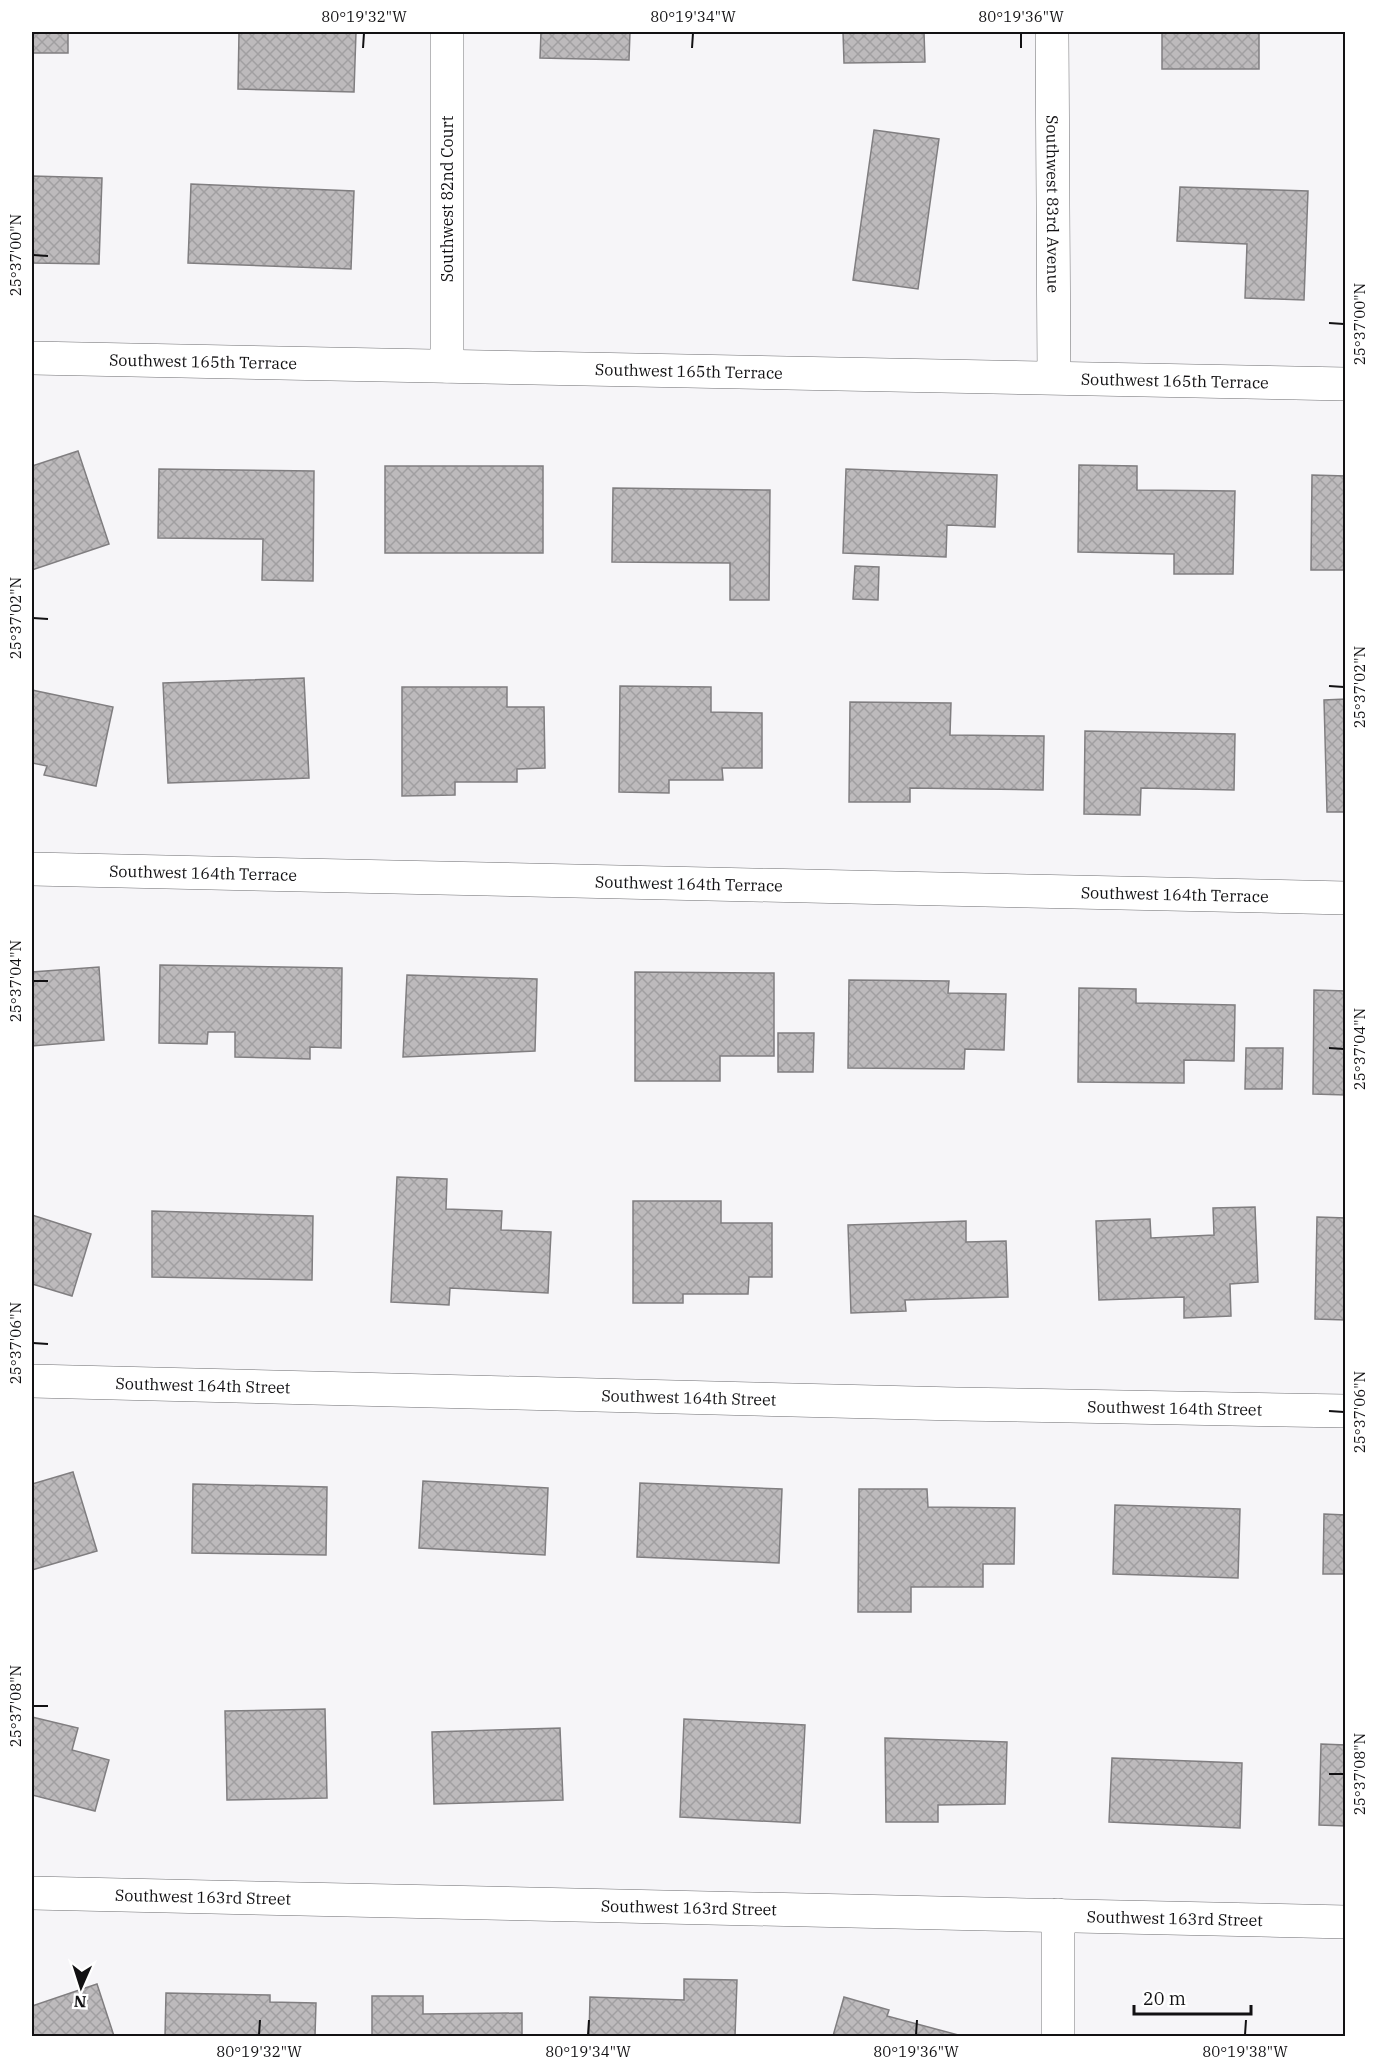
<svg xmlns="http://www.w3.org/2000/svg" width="1377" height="2068" font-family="'IBM Plex Serif',serif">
<defs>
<pattern id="building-cross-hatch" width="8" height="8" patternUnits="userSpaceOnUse" patternTransform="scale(1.5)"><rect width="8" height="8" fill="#bdbabc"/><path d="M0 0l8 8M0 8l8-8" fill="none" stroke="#a19fa1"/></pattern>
</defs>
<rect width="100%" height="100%" fill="#f6f5f8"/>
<g fill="url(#building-cross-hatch)" stroke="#807e80" stroke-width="1.5">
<rect x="32" y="32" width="36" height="21"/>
<polygon points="239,32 356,32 354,92 238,89"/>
<polygon points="541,32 630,32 629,60 540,58"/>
<polygon points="843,32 924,32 925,62 844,63"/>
<rect x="1162" y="32" width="97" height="37"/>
<polygon points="874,130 939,139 918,289 853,280"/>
<polygon points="32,176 102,178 99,264 32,263"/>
<polygon points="191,184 354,191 351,269 188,263"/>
<polygon points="1180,187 1308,191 1304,300 1245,298 1247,244 1177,241"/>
<polygon points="78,451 109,544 32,570 32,466"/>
<polygon points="1079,465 1137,466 1137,490 1235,491 1233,574 1174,574 1174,554 1078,552"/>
<rect x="385" y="466" width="158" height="87"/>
<polygon points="159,469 314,471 313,581 262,580 263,539 158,538"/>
<polygon points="846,469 997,475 995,527 947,525 946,557 843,553"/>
<polygon points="1312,475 1346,476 1346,570 1311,570"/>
<polygon points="613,488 770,490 769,600 730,600 730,563 612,562"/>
<polygon points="855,566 879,567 878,600 853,599"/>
<polygon points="304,678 309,778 168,783 163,683"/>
<polygon points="620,686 711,687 711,712 762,713 762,768 722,768 723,780 669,780 669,793 619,792"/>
<polygon points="402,687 507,687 507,707 544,707 545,768 517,769 517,782 455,782 455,795 402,796"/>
<polygon points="32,690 113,707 96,786 44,775 47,766 32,763"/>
<polygon points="1346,699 1346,812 1327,812 1324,700"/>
<polygon points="850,702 951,703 950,735 1044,736 1043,790 910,788 910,802 849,802"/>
<polygon points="1085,731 1235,734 1234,790 1141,788 1140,815 1084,814"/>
<polygon points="160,965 342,968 341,1048 310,1047 310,1059 235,1057 235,1032 208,1032 207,1044 159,1043"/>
<polygon points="99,967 104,1040 32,1046 32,972"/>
<polygon points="635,972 774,973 774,1056 720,1056 720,1081 635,1081"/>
<polygon points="407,975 537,979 535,1051 403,1057"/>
<polygon points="849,980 949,981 948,993 1006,994 1004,1050 965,1049 964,1069 848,1068"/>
<polygon points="1079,988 1136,989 1136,1003 1235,1005 1234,1061 1184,1060 1184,1083 1078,1082"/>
<polygon points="1314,990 1346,991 1346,1095 1313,1094"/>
<polygon points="778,1033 814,1033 813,1072 778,1072"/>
<polygon points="1246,1048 1283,1048 1282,1089 1245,1089"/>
<polygon points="397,1177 447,1179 446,1209 502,1211 501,1230 551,1232 548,1293 450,1288 449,1305 391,1302"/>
<polygon points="633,1201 721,1201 721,1223 772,1223 772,1277 749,1277 748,1294 683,1294 683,1303 633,1303"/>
<polygon points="1255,1207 1258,1282 1230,1284 1231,1316 1184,1318 1184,1297 1099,1300 1096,1221 1150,1219 1151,1238 1214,1235 1213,1208"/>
<polygon points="152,1211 313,1216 312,1280 152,1277"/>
<polygon points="32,1215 91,1234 72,1296 32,1284"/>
<polygon points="1317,1217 1346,1218 1346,1320 1315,1319"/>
<polygon points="966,1221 966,1242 1006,1241 1008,1297 905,1300 906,1311 851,1313 848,1225"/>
<polygon points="73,1472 97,1551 32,1570 32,1484"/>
<polygon points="423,1481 548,1488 545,1555 419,1548"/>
<polygon points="640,1483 782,1489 779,1563 637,1557"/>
<polygon points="193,1484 327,1487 326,1555 192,1553"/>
<polygon points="859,1489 927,1489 928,1507 1015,1508 1014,1564 983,1564 983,1587 911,1587 911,1612 858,1612"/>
<polygon points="1115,1505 1240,1509 1238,1578 1113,1574"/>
<polygon points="1324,1514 1346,1515 1346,1574 1323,1574"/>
<polygon points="325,1709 327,1798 227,1800 225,1711"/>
<polygon points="32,1717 78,1728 72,1750 109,1760 95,1811 32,1795"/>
<polygon points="684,1719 805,1725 800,1823 680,1817"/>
<polygon points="560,1728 563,1800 434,1804 432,1732"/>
<polygon points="885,1738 1007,1742 1005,1804 938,1805 938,1822 886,1822"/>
<polygon points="1321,1744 1346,1745 1346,1826 1319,1825"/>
<polygon points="1112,1758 1242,1763 1240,1828 1109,1822"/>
<polygon points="684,1979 737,1980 735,2036 589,2036 590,1997 684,2000"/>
<polygon points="97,1984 114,2036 32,2036 32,2006"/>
<polygon points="166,1993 270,1995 270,2002 316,2003 315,2036 165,2036"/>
<polygon points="372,1996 423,1996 423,2014 522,2013 522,2036 372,2036"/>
<polygon points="844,1997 889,2010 887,2016 962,2036 833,2036"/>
</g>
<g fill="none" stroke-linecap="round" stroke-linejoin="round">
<g stroke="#6f6f72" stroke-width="34">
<g id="minor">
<polyline points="447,32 447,366"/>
<path id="s1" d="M1052,32L1054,377"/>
<path id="s2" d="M32,358L1346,384"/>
<path id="s3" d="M32,869L1346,898"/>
<path id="s4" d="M32,1381L956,1404L1346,1411"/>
<path id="s5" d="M32,1893L1346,1922"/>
<polyline points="1058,2036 1058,1915"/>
</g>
</g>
<use href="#minor" stroke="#fff" stroke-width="33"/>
</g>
<path fill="none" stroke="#121113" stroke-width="2" d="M363,48L364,33M692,48L693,33M1021,48V33M33,255L48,256M1329,323L1344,324M33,618L48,619M1329,686L1344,687M33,981H48M1329,1048L1344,1049M33,1343L48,1344M1329,1411L1344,1412M33,1706H48M1329,1774H1344M259,2035L260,2020M588,2035L589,2020M916,2035L917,2020M1245,2035L1246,2020"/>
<g text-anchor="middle" stroke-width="4.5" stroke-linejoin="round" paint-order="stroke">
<g font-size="16" fill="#121113" stroke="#fff">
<text transform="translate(447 199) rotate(-90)" y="6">Southwest 82nd Court</text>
<text dy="6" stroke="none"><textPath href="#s1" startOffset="172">Southwest 83rd Avenue</textPath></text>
<text dy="6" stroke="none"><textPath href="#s2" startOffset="171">Southwest 165th Terrace</textPath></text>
<text dy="6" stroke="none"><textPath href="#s2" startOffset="657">Southwest 165th Terrace</textPath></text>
<text dy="6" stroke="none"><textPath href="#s2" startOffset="1143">Southwest 165th Terrace</textPath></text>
<text dy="6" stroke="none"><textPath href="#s3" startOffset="171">Southwest 164th Terrace</textPath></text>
<text dy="6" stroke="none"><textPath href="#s3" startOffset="657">Southwest 164th Terrace</textPath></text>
<text dy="6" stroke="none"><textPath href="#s3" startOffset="1143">Southwest 164th Terrace</textPath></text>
<text dy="6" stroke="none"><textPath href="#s4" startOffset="171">Southwest 164th Street</textPath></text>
<text dy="6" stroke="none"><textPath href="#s4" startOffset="657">Southwest 164th Street</textPath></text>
<text dy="6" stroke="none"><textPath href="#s4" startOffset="1143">Southwest 164th Street</textPath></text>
<text dy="6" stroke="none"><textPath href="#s5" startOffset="171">Southwest 163rd Street</textPath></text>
<text dy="6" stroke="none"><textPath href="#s5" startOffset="657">Southwest 163rd Street</textPath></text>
<text dy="6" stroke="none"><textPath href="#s5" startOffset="1143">Southwest 163rd Street</textPath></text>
</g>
</g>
<rect width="1377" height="2068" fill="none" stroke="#ffffff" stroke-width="66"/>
<g transform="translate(81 1987) rotate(183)" stroke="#ffffff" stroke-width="4.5" paint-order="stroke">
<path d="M0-4.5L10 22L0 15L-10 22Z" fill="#121113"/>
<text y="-9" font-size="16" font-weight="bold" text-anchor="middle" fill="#121113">N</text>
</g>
<path d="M1134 2005v9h117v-9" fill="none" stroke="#121113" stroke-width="3"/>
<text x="1143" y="2005" font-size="18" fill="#121113" stroke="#ffffff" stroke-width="4.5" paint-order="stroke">20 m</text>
<rect x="33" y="33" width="1311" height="2002" fill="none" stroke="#121113" stroke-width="2"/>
<g font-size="15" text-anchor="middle" fill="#121113">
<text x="364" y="22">80°19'32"W</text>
<text x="693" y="22">80°19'34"W</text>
<text x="1021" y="22">80°19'36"W</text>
<text transform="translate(16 255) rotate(-90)" y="5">25°37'00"N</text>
<text transform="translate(1360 324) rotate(-90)" y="5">25°37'00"N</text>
<text transform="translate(16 618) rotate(-90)" y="5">25°37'02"N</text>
<text transform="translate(1360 687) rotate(-90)" y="5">25°37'02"N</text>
<text transform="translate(16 981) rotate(-90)" y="5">25°37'04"N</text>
<text transform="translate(1360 1049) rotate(-90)" y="5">25°37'04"N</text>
<text transform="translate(16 1343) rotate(-90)" y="5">25°37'06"N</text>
<text transform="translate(1360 1412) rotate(-90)" y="5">25°37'06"N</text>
<text transform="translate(16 1706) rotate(-90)" y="5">25°37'08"N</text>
<text transform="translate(1360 1774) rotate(-90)" y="5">25°37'08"N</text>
<text x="259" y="2057">80°19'32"W</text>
<text x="588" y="2057">80°19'34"W</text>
<text x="916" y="2057">80°19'36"W</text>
<text x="1245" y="2057">80°19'38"W</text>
</g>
</svg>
